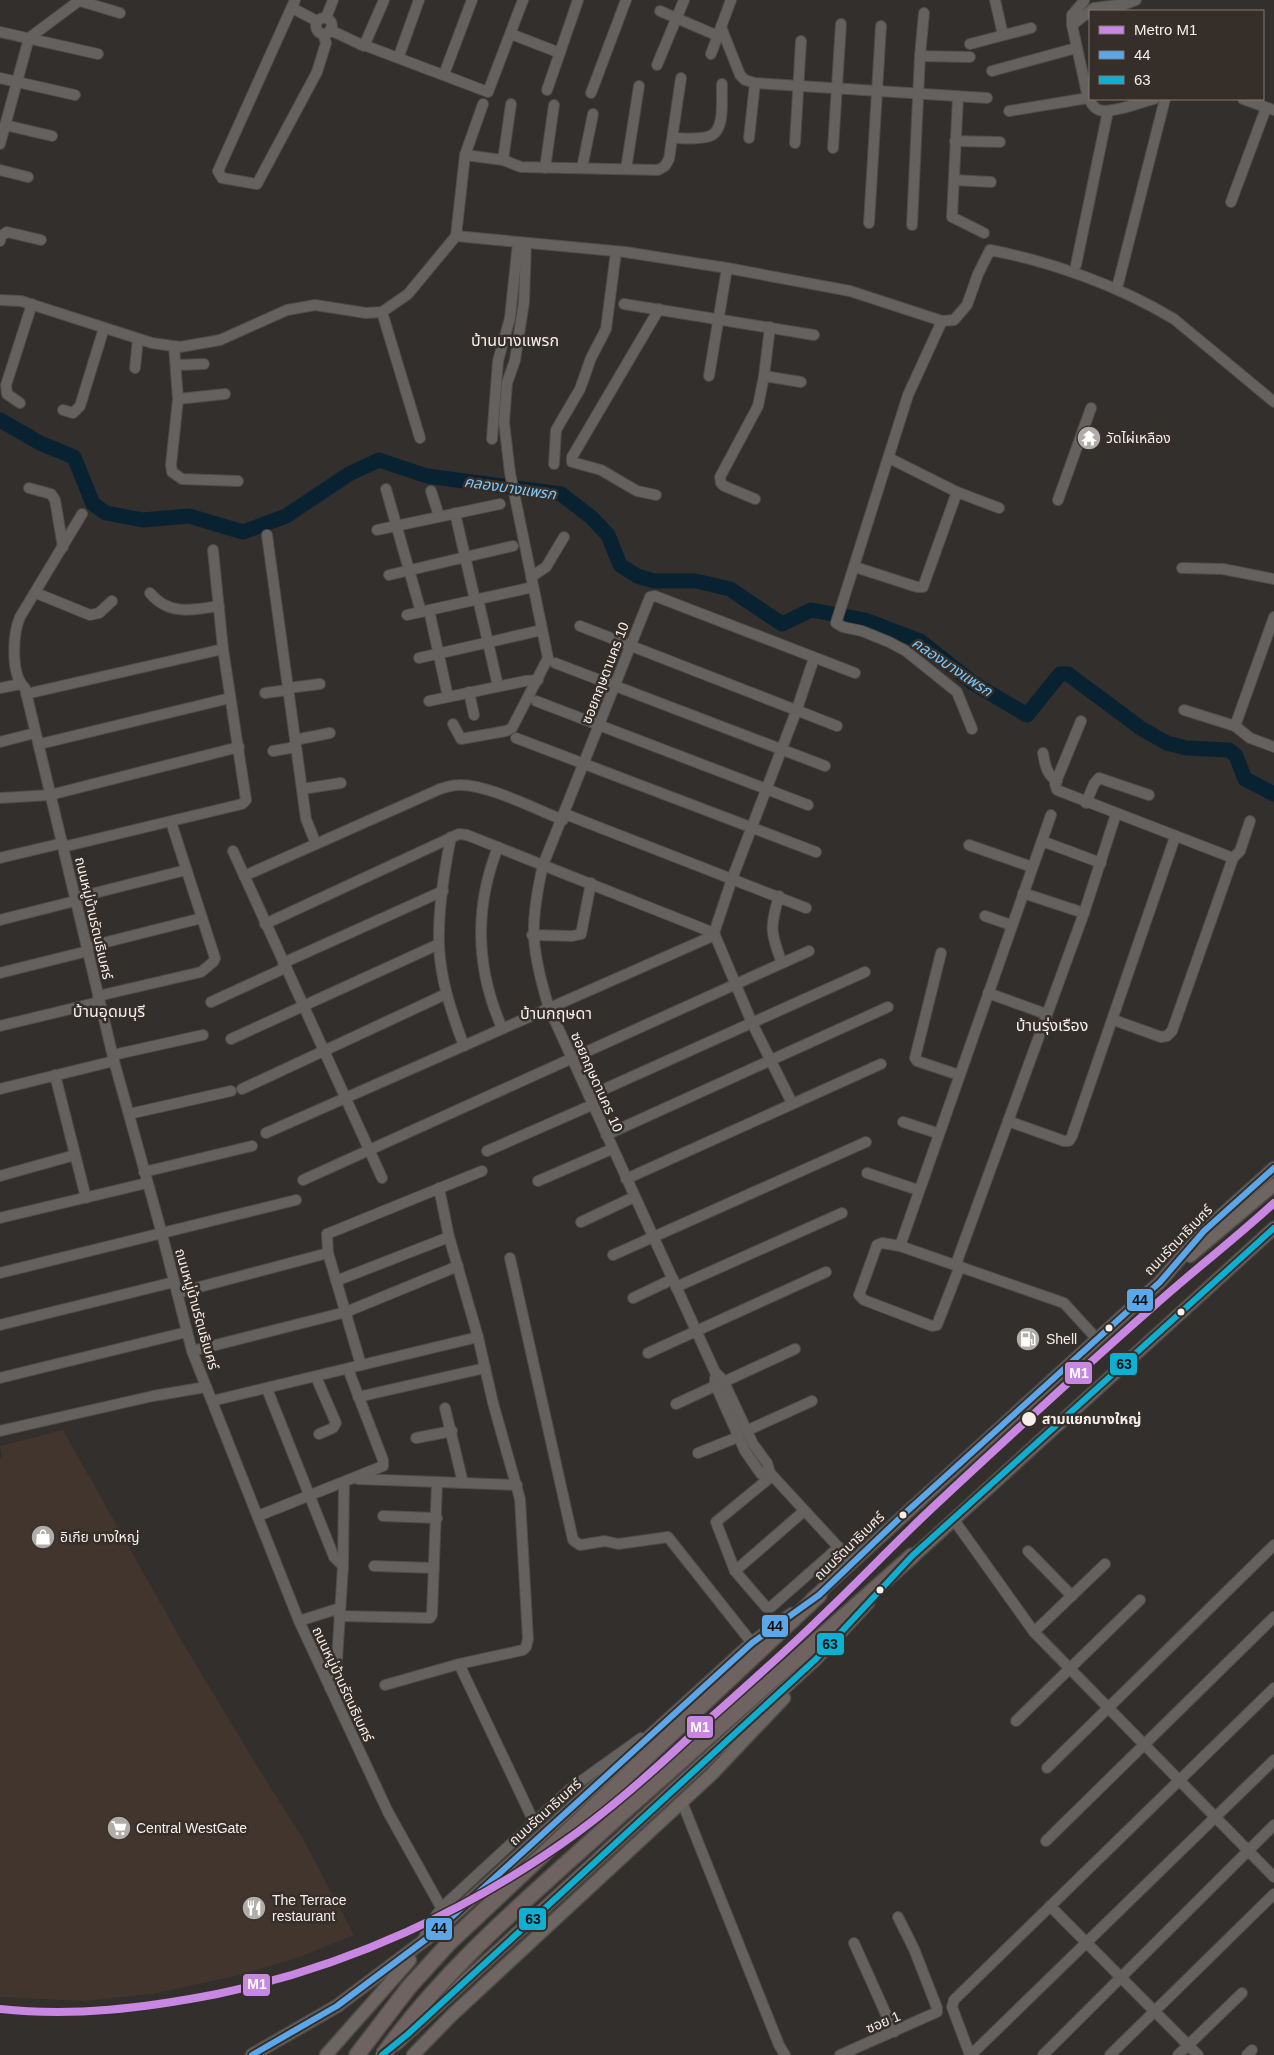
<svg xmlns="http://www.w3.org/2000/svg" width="1274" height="2055" font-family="Helvetica,'Noto Sans Thai',sans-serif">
<rect width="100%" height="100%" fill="#322f2c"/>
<polygon fill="#42352d" points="63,1430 183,1643 257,1766 302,1837 354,1935 300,1957 240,1975 152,1994 83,2001 0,1997 0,1459 2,1458 0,1446"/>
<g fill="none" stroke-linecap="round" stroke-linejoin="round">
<polyline stroke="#092231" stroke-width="15" points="0,420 40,443 74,457 93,504 106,513 143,520 189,516 243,532 286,516 349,474 379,460 427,476 561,494 591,517 608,535 620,565 637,576 654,581 696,581 730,589 782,624 811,610 865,620 920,641 973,683 1027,715 1060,674 1068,674 1142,729 1167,743 1186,748 1229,750 1236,756 1245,779 1274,794"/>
<g stroke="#4e4b48" stroke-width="12">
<g id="minor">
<polyline points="295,0 218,171 222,178 257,184 317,72 326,43 323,34"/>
<polyline points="995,0 1003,35"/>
<polyline points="80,1 120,13"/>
<path d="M1084,1L1072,15V25L1088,98C1091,102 1093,108 1099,110C1111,114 1142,102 1154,99"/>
<polyline points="292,8 317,21"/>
<polyline points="660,11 718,36"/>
<polyline points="326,18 333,0"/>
<circle cx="324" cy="26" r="8"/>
<polyline points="1072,25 1094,8 1125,4 1136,0"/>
<polyline points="721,27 740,75 745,80 755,83 987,98"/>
<polyline points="330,30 364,46 384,0"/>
<polyline points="0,32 98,54"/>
<polyline points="511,34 560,53"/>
<polyline points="970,44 1031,28"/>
<polyline points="369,47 488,92 523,0"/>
<polyline points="400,53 419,0"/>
<polyline points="711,54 731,0"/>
<polyline points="920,56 970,57"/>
<polyline points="657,65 684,0"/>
<polyline points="446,69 472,0"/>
<polyline points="992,71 1076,48"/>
<polyline points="0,78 75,95"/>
<polyline points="547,90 578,0"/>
<polyline points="591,93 626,0"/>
<polyline points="958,97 952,217 984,233"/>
<polyline points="1243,99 1274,110"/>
<polyline points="1009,111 1088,98"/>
<polyline points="5,125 52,136"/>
<path d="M674,138C684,138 700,140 710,136C726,130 721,98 722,84"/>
<polyline points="749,138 755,83"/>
<polyline points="955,141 1000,142"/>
<polyline points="795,143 801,41"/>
<polyline points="0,144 29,38 80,0"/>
<polyline points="833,148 841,24"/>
<polyline points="465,155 503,160 521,167 658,170 665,166 669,159 681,78"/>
<polyline points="503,160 511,104"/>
<polyline points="545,168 554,105"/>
<polyline points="582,168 593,114"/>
<polyline points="626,169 639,86"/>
<polyline points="0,170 28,177"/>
<polyline points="954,180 991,182"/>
<polyline points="1231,202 1266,108"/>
<polyline points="869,223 881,26"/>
<polyline points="912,225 920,56 924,13"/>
<path d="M456,236L625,252L727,268L850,291L942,321L954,320L967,305L978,274L990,250C1053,262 1119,286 1174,319L1274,402"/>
<polyline points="0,241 1,236 7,232 41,240"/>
<polyline points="1076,265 1108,111"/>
<polyline points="1117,288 1165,99"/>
<polyline points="0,300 21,301 152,343 180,347 220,340 287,310 315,305 366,313 382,312 408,294 456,236 465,155 483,104"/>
<polyline points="624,304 814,335"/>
<polyline points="382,312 420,438"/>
<polyline points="942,321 908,395 836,623 843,627 862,631 889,642 906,651 957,692 972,729"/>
<polyline points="174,346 178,399 171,465 172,472 182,479 238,481"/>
<polyline points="176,365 204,364"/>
<polyline points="135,368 138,339"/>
<polyline points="709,376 727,268"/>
<polyline points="764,376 801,382"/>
<polyline points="178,399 225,394"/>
<polyline points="20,403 7,394 6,385 32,304"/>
<polyline points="63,410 73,413 80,406 104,328"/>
<polyline points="492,439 498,361 510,318 518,242"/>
<polyline points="889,458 957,492 999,508"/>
<polyline points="554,464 556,430 580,389 591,358 606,329 616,252"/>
<polyline points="29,488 51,494 55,500 63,547"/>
<polyline points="386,489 421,612"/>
<polyline points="431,491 439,516"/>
<polyline points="656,495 637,491 601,470 572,462 572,457 659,309"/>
<polyline points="755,499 724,486 721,483 720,477 758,406 764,376 770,327"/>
<polyline points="1058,500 1091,408"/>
<polyline points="455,513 475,600"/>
<path d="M82,514L20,617C13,633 10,675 25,688L114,1061L162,1234L192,1351L299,1621L388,1812L442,1909"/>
<polyline points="377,530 500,504"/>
<polyline points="267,535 306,819 316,844"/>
<polyline points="855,567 917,587 923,587 957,492"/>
<polyline points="1182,568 1223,569 1274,579"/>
<polyline points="389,575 513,546"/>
<polyline points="531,577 546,567 564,537"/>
<polyline points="36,593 90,615 99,613 112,601"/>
<path d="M150,593C169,616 193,610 219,606"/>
<polyline points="478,599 498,686"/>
<polyline points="429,610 448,697"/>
<polyline points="407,615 533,587"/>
<polyline points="580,626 837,726"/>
<polyline points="419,658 542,630"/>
<polyline points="555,663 825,766"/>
<polyline points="0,688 21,684"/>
<polyline points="288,688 320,684"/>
<polyline points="469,692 474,715"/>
<polyline points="265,693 288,690"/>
<polyline points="26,694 223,649"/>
<polyline points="429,701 525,681 538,680"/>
<polyline points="536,701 808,805"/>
<polyline points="1184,710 1235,726 1250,738 1274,747"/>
<polyline points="1081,721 1055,784 1057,790 1233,858"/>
<polyline points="453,724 461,739 506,731 512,728 548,658 510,473 504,422 507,383 515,360 524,302 526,243"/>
<polyline points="1235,726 1274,617"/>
<polyline points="516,738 816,852"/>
<polyline points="295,740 330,733"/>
<polyline points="0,742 35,733"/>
<polyline points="40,744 230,698"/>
<polyline points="273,751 296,747"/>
<path d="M1043,753C1045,764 1046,774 1057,781"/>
<polyline points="302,789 341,783"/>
<polyline points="0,798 50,795 239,747"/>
<polyline points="1086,803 1094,784 1099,778 1149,795"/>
<polyline points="565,814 806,908"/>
<path d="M451,837C444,871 438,910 439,945C440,979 452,1014 464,1046"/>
<polyline points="1042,841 1101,863"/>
<polyline points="969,845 1032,867"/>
<polyline points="63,847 242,804 246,800 223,649 213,550"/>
<path d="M498,847C474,908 476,969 502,1028"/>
<polyline points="233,851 382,1178"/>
<polyline points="0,858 63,843"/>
<path d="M244,876L440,789C446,787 453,785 459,785C487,784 535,809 563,820"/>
<polyline points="1023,893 1084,913"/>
<path d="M779,896C770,927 770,932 782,963"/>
<polyline points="75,898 186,870"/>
<polyline points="985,916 1011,925"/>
<polyline points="0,920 75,901"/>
<polyline points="265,924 459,834 467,835 714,933"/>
<polyline points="532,935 572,936 581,934 591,883"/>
<polyline points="87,947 202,918"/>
<polyline points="941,953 915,1058 917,1061 959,1075"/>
<polyline points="283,963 443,891"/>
<polyline points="0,973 88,951"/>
<polyline points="988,993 1046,1014"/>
<polyline points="98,996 201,972 213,962 215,958 171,822"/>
<polyline points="211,1002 285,968"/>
<polyline points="1114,1020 1161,1037 1167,1036 1172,1031 1233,858 1240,851 1250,821"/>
<polyline points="0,1026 99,1002"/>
<polyline points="231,1039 439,944"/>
<polyline points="113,1055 203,1035"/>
<polyline points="55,1075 86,1198"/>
<polyline points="0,1089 114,1061"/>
<polyline points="242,1089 446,994"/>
<polyline points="589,1096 865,972"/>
<polyline points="792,1103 752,1023 714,933 732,879 797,709 814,658"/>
<polyline points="129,1114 231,1091"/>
<polyline points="1008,1121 1064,1141 1069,1141 1072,1136 1175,837"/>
<polyline points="903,1122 937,1133"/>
<polyline points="266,1133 715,935"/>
<polyline points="606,1135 888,1007"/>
<polyline points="487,1151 592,1105"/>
<polyline points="144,1172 252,1146"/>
<polyline points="867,1173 918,1190"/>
<polyline points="0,1176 75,1155"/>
<polyline points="626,1179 881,1064"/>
<polyline points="303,1180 809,951"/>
<polyline points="538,1181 612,1149"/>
<polyline points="439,1188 449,1237 478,1337 493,1403 520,1499 528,1639 526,1647 523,1650 459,1664"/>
<polyline points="0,1218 147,1183"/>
<polyline points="581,1222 634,1197"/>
<polyline points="900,1246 1051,815"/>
<polyline points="613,1255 866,1142"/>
<polyline points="510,1258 573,1540 580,1545 605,1541 618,1544 668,1537 752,1643"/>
<polyline points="956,1264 1084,913 1116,814"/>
<polyline points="960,1266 937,1325 932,1326 864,1300 859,1295 877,1245 882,1243 900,1246 1064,1303 1096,1338"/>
<polyline points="0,1273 296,1200"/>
<polyline points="336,1281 449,1237"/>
<polyline points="676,1287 842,1213"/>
<polyline points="177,1293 328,1253"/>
<polyline points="633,1298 673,1279"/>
<polyline points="0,1325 174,1282"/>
<polyline points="192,1351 346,1312 458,1266"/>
<polyline points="648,1353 826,1272"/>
<polyline points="361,1365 328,1253 327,1234 482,1171"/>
<polyline points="316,1377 336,1423 333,1428 319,1434"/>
<polyline points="0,1378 187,1332"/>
<polyline points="715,1378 715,1384 745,1451 761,1474 770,1473"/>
<polyline points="267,1389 334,1557 343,1566"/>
<polyline points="358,1397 485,1368"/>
<polyline points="212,1401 478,1337"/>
<polyline points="676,1404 795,1349"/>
<polyline points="445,1408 463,1483"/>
<polyline points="0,1431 153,1396 206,1387"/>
<polyline points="746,1431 812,1401"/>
<polyline points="416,1438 452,1431"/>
<polyline points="698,1453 738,1437"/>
<polyline points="772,1476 716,1522 735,1571 766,1607 771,1607 839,1547"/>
<polyline points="358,1479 517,1485"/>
<polyline points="258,1516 383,1466 383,1460 348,1369"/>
<polyline points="383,1516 437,1518"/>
<polyline points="954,1520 1034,1632 1274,1877"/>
<polyline points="1028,1551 1072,1596"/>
<path d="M853,1563L770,1473L767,1463L753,1444L723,1380L715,1372L549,1008C531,949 529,926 543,865L650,597L655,596L855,673"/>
<polyline points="374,1566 434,1568"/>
<polyline points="735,1571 804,1511"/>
<polyline points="339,1616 430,1618 432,1615 437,1483"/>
<polyline points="299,1621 340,1608"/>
<polyline points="1034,1632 1105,1564"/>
<polyline points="385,1685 459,1664 534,1822"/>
<polyline points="330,1688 336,1676 343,1566 344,1483"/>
<polyline points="1016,1721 1140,1600"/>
<polyline points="1047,1768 1274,1545"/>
<polyline points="682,1802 779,2045 785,2055"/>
<polyline points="1046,1841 1274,1617"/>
<polyline points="1050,1906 1198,2055"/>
<polyline points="422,1941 437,1914 448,1902 570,1789 641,1738"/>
<polyline points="854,1943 894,2032"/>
<polyline points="970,2054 976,2050 1274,1760"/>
<polyline points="840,2055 937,2012 937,2008 914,1949 898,1917"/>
<polyline points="970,2055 952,2007 954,2000 1274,1688"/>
<polyline points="1043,2055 1274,1825"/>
<polyline points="1110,2055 1274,1894"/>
<polyline points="1178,2055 1242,1993"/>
<polyline points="1247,2055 1252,2050"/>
</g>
</g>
<g stroke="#4e4b48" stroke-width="15">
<g id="major">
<polyline points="1190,1256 1274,1185"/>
<polyline points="906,1563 1274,1228"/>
<polyline points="812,1599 1160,1282 1204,1231 1274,1168"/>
<polyline points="395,2045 816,1659 868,1603"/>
<polyline points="252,2055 337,2006 433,1934 752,1643 792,1614"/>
<polyline points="326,2055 410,1960"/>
<polyline points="413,2055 452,2015 712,1774 784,1698"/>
</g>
</g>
<g stroke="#4e4b48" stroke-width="18">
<g id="highway">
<polyline points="620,1815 912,1556"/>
<polyline points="357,2055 409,1987 449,1943 819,1595"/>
</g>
</g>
<use href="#minor" stroke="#64615e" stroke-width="10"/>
<use href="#major" stroke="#6d6562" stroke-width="12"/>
<use href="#highway" stroke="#6e6360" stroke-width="15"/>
<g stroke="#4e4b48" stroke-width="18" stroke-linecap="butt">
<path id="highway-bridge" d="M383,2055C448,1963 537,1891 620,1815"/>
</g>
<use href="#highway-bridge" stroke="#6e6360" stroke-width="15"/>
<g stroke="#362e28" stroke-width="10">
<polyline id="bus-1" points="252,2055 337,2006 433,1934 752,1643 819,1595 903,1515 1160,1282 1204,1231 1274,1168"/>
</g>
<g stroke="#362e28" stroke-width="10">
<polyline id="bus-2" points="382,2055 408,2034 816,1659 912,1556 1274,1228"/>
</g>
<use href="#bus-1" stroke="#5aa8eb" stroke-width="6"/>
<use href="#bus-2" stroke="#0dafd3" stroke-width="6"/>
<g stroke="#362e28" stroke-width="11">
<path id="metro-1" d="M0,2009C74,2017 145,2008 217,1994C347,1967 471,1910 578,1832C620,1801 659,1766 697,1730C737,1694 779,1658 818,1620C856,1584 892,1546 930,1510C1004,1441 1079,1372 1155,1305C1194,1270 1235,1239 1274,1203"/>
</g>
<use href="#metro-1" stroke="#c787e3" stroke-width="8"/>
</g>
<defs>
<g id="temple-disc" transform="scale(1.25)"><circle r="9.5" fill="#b0aca8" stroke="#362e28"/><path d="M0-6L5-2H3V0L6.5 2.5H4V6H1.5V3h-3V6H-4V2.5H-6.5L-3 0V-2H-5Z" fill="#fff"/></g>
<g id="fuel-disc" transform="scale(1.25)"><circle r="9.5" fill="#b0aca8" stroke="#362e28"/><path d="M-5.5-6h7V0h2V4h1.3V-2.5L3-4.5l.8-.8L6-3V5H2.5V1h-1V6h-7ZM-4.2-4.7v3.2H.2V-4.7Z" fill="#fff"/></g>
<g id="shop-disc" transform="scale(1.25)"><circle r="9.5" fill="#b0aca8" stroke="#362e28"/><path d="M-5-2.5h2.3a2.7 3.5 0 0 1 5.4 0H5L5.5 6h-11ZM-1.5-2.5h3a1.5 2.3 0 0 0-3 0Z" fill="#fff"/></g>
<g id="supermarket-disc" transform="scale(1.25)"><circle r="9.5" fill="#b0aca8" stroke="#362e28"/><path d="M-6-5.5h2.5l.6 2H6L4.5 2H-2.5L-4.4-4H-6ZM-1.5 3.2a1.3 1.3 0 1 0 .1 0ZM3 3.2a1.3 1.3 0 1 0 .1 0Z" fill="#fff"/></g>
<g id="restaurant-disc" transform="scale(1.25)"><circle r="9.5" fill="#b0aca8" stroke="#362e28"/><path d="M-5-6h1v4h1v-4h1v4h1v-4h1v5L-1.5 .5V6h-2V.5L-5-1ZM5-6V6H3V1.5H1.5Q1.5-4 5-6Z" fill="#fff"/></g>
</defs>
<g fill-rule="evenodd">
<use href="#temple-disc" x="1089" y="438"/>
<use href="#fuel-disc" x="1028" y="1339"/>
<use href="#shop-disc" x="43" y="1537"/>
<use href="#supermarket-disc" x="119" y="1828"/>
<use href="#restaurant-disc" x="254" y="1908"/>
</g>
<g fill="#f4efeb" stroke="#362e28" stroke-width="2">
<circle cx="1181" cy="1312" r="4.5"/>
<circle cx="1109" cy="1328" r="4.5"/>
<circle cx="1029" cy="1419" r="8"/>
<circle cx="903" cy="1515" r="4.5"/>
<circle cx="880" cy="1590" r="4.5"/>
</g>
<g text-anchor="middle" stroke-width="5" stroke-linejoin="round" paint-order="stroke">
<g font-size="14" fill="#f4efeb" stroke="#362e28" text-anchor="start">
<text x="1106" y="443">วัดไผ่เหลือง</text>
<text x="1046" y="1344">Shell</text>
<text x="60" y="1542">อิเกีย บางใหญ่</text>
<text x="136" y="1833">Central WestGate</text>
<text x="272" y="1905">The Terrace<tspan x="272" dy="16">restaurant</tspan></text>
</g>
<g font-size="14" fill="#f4efeb" stroke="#362e28">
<text transform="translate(605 673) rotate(-69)" y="5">ซอยกฤษดานคร 10</text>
<text transform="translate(94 918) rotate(77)" y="5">ถนนหมู่บ้านรัตนธิเบศร์</text>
<text transform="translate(597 1082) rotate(66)" y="5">ซอยกฤษดานคร 10</text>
<text transform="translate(1178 1240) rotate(-46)" y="5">ถนนรัตนาธิเบศร์</text>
<text transform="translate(197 1309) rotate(74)" y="5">ถนนหมู่บ้านรัตนธิเบศร์</text>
<text transform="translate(849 1546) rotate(-44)" y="5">ถนนรัตนาธิเบศร์</text>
<text transform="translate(343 1684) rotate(65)" y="5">ถนนหมู่บ้านรัตนธิเบศร์</text>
<text transform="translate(545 1812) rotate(-42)" y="5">ถนนรัตนาธิเบศร์</text>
<text transform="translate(883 2022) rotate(-23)" y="5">ซอย 1</text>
</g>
<g font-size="14" font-weight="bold" fill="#f4efeb" stroke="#362e28" text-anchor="start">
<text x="1042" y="1424">สามแยกบางใหญ่</text>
</g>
<g font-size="15" font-style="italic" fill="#7ccafd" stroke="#362e28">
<text transform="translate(510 488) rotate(8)" y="5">คลองบางแพรก</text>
<text transform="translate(952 667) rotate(34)" y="5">คลองบางแพรก</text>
</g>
<g font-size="16" fill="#f4efeb" stroke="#362e28">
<text x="515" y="346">บ้านบางแพรก</text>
<text x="109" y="1017">บ้านอุดมบุรี</text>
<text x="556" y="1019">บ้านกฤษดา</text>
<text x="1052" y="1031">บ้านรุ่งเรือง</text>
</g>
</g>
<g stroke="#362e28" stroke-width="2">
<rect x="1126" y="1288" width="28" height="24" rx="5" fill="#5aa8eb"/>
<rect x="1109" y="1352" width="29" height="24" rx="5" fill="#0dafd3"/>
<rect x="1064" y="1361" width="29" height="24" rx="5" fill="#c787e3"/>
<rect x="761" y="1614" width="28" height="24" rx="5" fill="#5aa8eb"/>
<rect x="816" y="1632" width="29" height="24" rx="5" fill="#0dafd3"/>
<rect x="686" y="1715" width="28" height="24" rx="5" fill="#c787e3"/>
<rect x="518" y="1907" width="29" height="24" rx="5" fill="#0dafd3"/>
<rect x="425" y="1917" width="28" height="24" rx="5" fill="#5aa8eb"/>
<rect x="242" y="1973" width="29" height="24" rx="5" fill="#c787e3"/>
</g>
<g font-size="14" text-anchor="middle" font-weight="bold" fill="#fff">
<text x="1079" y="1378">M1</text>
<text x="700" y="1732">M1</text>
<text x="257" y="1989">M1</text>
</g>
<g font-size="14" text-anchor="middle" font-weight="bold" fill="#111">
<text x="1140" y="1305">44</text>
<text x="1124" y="1369">63</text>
<text x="775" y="1631">44</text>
<text x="830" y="1649">63</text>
<text x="533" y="1924">63</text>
<text x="439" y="1933">44</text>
</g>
<rect x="1089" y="10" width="175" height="90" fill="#362e28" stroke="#827b76"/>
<rect x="1099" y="26" width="25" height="8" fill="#c787e3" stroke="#827b76"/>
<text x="1134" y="35" font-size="15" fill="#f4efeb">Metro M1</text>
<rect x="1099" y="51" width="25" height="8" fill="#5aa8eb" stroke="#827b76"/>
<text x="1134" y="60" font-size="15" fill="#f4efeb">44</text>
<rect x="1099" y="76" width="25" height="8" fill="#0dafd3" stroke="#827b76"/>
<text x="1134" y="85" font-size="15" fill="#f4efeb">63</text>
</svg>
